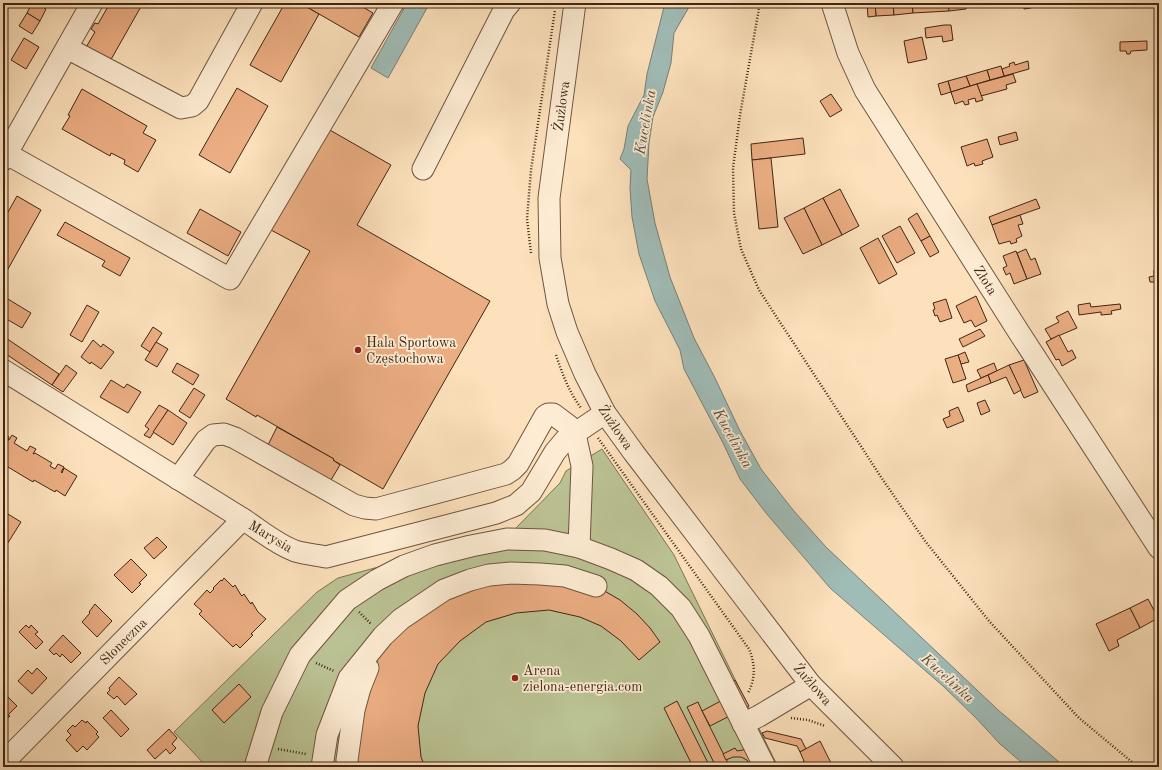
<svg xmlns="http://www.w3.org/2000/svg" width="1162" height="770" font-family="'Old Standard TT',serif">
<rect width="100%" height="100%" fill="#fce1bc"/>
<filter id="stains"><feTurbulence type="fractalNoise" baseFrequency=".005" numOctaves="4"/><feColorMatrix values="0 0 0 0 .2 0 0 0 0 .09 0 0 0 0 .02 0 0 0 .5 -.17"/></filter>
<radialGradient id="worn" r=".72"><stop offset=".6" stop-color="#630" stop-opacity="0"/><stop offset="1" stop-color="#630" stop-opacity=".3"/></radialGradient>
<polygon fill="#bbc394" stroke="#7e7454" points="602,449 674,555 778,767 207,767 174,732 317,592 338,578 514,530 560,483 566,471"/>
<g fill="#a0bcb7" stroke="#7a8076">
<polygon points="407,3 419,3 427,8 388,78 371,68"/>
<polygon points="665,3 689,3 689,7 674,33 671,63 663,92 653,117 649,143 647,179 655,223 670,277 694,338 715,378 739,429 761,469 793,510 826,547 997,709 1065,767 1027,767 1000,744 976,718 943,686 830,588 766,513 740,479 723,443 684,369 680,350 655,301 639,254 632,217 630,188 631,170 620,159 624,149 628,126 644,95 647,74"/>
</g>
<g fill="#ebad82" stroke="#402615">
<polygon points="32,3 36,3 46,9 40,21 27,13"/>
<polygon points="110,3 143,3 109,63 85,49 95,32 91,29 95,23 98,24"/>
<polygon points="285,3 300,3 319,14 281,82 250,65"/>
<polygon points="300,3 356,3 373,13 359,37"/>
<polygon points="875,3 893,3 894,15 876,16"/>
<polygon points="875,3 876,16 868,17 867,4"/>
<polygon points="893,3 912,3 913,13 894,15"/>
<polygon points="912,3 948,3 949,11 913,13"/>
<polygon points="948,3 966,3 966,9 949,11"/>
<polygon points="1023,3 1060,3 1060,4 1030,5 1031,8 1024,9"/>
<polygon points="27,13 40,21 32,34 19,26"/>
<polygon points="944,25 951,25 953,40 943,42 942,36 926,38 925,28"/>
<polygon points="922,37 927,59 908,63 904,41"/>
<polygon points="24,38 39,47 26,69 11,60"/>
<polygon points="1147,41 1147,50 1131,51 1130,54 1127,54 1126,51 1120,51 1120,42"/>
<polygon points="1028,61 1029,69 1004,76 1002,69 1010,66 1009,64 1014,62 1015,65"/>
<polygon points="1001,66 1004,76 990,80 987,70"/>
<polygon points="987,70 990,80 970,86 966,76"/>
<polygon points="1013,74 1016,82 1006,85 1007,89 981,96 977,84"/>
<polygon points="966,76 970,86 951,92 948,81"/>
<polygon points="948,81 951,92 941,95 938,84"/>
<polygon points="977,84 983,100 976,102 975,98 968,100 969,104 965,105 963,101 955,104 951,92"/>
<polygon points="237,88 268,106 230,173 199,155"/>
<polygon points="82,89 147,126 143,133 156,140 138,172 124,164 125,160 111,153 110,156 62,129 70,116 68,115"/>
<polygon points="831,94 842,110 830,117 820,101"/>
<polygon points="328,129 391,165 357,225 490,301 383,489 333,460 334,459 257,415 256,417 226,399 310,251 271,230"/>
<polygon points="1016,132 1018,140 1000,145 998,137"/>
<polygon points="803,138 805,154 752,160 751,144"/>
<polygon points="987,139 993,157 982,161 983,164 975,166 974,163 967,166 961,147"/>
<polygon points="771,158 778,227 759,229 752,160"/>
<polygon points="840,189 859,226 842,235 823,198"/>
<polygon points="17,196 41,210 3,278 3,221"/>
<polygon points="823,198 842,235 822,245 804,208"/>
<polygon points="1036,199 1040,208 992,225 989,217"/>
<polygon points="804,208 822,245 803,254 784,218"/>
<polygon points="200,209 241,232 228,256 187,233"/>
<polygon points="917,213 930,236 921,241 908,219"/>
<polygon points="1020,215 1023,224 1018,225 1022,236 1016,239 1017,242 1011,244 1010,241 999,244 992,225"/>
<polygon points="65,222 130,258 120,276 102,266 105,261 57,235"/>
<polygon points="900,226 915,253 897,263 882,236"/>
<polygon points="930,236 939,252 930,257 921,241"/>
<polygon points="878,238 897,274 879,284 860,248"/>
<polygon points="1026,249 1031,260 1035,258 1041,274 1027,279 1017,253"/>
<polygon points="1016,251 1027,279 1014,284 1010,273 1006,275 1003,268 1007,266 1003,256"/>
<polygon points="1154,270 1159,270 1159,292 1156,293 1155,282 1150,282 1149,277 1154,276"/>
<polygon points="3,296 31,313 22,328 3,317"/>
<polygon points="976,296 987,321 975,327 971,320 964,323 956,306"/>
<polygon points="946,299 952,318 940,322 937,315 935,316 933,310 935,309 933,303"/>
<polygon points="1090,303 1091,307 1120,304 1121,309 1111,311 1112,314 1101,315 1101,312 1079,315 1078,305"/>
<polygon points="87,305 99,312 82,342 70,335"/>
<polygon points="1068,311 1077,328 1051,339 1045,329 1059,322 1056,317"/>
<polygon points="153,327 162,333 150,352 141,346"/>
<polygon points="980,329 985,336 963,347 959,339"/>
<polygon points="1059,335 1068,352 1072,350 1076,358 1062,366 1059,359 1056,360 1046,342"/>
<polygon points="3,336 59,374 52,385 3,352"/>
<polygon points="93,340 101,347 103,344 114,352 101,369 91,362 90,364 81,357"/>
<polygon points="156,342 168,349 157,367 145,360"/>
<polygon points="965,352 969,362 961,364 958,355"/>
<polygon points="958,355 966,379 953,383 945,359"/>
<polygon points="1024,360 1038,392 1024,398 1009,365"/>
<polygon points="177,363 199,375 193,385 172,372"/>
<polygon points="994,363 997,371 981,378 977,370"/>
<polygon points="66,365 77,373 63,392 52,385"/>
<polygon points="1009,365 1021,390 1014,394 1006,377 991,383 988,375"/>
<polygon points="988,375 991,383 968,392 966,385"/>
<polygon points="111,380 124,388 127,384 141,392 128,413 100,397"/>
<polygon points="194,388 205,395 190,418 179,411"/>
<polygon points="985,400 990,411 981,415 977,403"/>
<polygon points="159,405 168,410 150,438 144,435 149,429 145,426"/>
<polygon points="958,407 964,421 947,428 943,419 950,416 949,411"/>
<polygon points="168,410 187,423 173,445 153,432"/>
<polygon points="277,427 334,459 333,460 340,465 331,480 268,445"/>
<polygon points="3,433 9,437 8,440 9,440 12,435 17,438 14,443 27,451 30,446 36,449 33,454 35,453 52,463 50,466 55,469 58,464 64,467 61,472 62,473 64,468 77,476 65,496 56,490 55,492 34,480 33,482 3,464"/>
<polygon points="3,511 21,522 6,546 8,548 3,556"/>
<polygon points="157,537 167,547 154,559 144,548"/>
<polygon points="131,559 147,575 139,583 141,584 132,593 114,575"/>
<polygon points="224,578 233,587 235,585 241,595 242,596 244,594 250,603 251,604 252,602 258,612 266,619 251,634 253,635 240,648 236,644 233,647 199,614 202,611 194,604 207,590 210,593 214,589 213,588 221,580 222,581"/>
<polygon points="470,580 596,586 620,600 637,614 650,628 660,642 639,660 621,641 601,626 580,617 549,610 516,613 486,622 460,641 438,664 425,693 418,726 421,757 425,767 348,767 347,760 383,636"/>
<polygon points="1148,599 1158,618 1140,628 1130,608"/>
<polygon points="95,604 112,621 97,637 82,622 90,613 89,612"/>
<polygon points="1130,608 1140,628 1117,640 1119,646 1109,651 1096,624"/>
<polygon points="26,625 29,628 31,625 38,632 35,634 43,642 36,649 19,632"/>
<polygon points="63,635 81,653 71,663 62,654 60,657 56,653 54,655 49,650"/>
<polygon points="37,668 47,678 32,694 18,681 28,670 32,674"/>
<polygon points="119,677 137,694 125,705 117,696 114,699 107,693 110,690 109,688"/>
<polygon points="735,680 749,706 710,726 702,711 730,696 724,686"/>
<polygon points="239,684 251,697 224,723 212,710"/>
<polygon points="3,692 17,706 8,715 10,716 3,723"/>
<polygon points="677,701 710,767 693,767 664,708"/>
<polygon points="698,702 702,711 730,767 716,767 687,707"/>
<polygon points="111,710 129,729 121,737 103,718"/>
<polygon points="82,720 86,723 87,721 98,732 96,734 99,737 87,750 83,746 77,752 66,740 71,735 67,731 73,725 75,727"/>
<polygon points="169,729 177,738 172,744 176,748 170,754 166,749 155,759 147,750"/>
<polygon points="767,731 801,739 806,749 800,752 797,746 765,738 762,733"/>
<polygon points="820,741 833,767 807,767 803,761 804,761 800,752"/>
<polygon points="735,748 737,751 748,749 758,767 750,767 747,760 741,757 733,757 726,760 723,754"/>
</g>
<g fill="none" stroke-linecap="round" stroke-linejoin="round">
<g stroke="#6f553f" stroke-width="23">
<g id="minor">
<polyline points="575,3 549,198 550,258 558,304 567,332 585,374 605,413 634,453 811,685 893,767"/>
<polyline points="832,3 848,53 865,90 1020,334 1159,548"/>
<polyline points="67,48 181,108 192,106 198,101 252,3"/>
<polyline points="7,154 230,279 393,3"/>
<polyline points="3,160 92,3"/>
<polyline points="423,169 504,10 510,3"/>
<path d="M3,370L243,519C260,530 276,544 295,551C305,554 316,555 326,557L496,513L516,505L531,492L555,452L565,440L605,413"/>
<polyline points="178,479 206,440 213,435 224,434 235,438 354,505 365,508 376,509 506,474 512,470 518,464 545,416 548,414 553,414 569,426 575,434 582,466 579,547"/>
<polyline points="743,724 759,716 811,685"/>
<polyline points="3,763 243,519"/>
<polyline points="255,767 272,712 300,655 347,600 377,580 404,566 435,555 471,546 507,539 545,540 579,547 611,559 636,570 659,586 681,608 699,636 765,767"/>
<polyline points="322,767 327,735 349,678 383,636 401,619 444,590 470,580 489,575 511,573 540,574 565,576 596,586"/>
<polyline points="348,767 347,760 354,710 360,688 368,668"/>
</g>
</g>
<g stroke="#402615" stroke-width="2.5" stroke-dasharray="1 2" stroke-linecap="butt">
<polyline points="760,3 740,115 733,168 734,213 741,249 759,290 881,477 925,541 989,621 1079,718 1138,767"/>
<polyline points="531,253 527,219 531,170 555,10"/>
<path d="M556,355C562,373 569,392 581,408"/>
<path d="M598,438L749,649C755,663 756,678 748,693"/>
<polyline points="359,612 371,624"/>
<polyline points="316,663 334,671"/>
<polyline points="791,718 808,720 825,726"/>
<polyline points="278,749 306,754"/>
</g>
<use href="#minor" stroke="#fdecd3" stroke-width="21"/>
</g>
<g fill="#8f2418" stroke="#fdecd3" stroke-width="1.5">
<circle cx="358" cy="350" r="4"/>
<circle cx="515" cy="678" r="4"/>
</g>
<g text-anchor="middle" stroke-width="3.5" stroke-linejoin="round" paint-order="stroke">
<g font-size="14" fill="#402615" stroke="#fdecd3">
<text transform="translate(561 106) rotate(-82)" y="5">Żużlowa</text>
<text transform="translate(986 280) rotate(58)" y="5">Złota</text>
<text transform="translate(616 427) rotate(56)" y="5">Żużlowa</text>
<text transform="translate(271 536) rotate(31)" y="5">Marysia</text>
<text transform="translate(123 641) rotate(-45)" y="5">Słoneczna</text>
<text transform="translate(813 684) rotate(49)" y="5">Żużlowa</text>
</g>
<g font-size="14" fill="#402615" stroke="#fdecd3" text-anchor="start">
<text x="366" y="347">Hala Sportowa<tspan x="366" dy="16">Częstochowa</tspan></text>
<text x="523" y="675">Arena<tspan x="523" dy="16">zielona-energia.com</tspan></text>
</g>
<g font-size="15" font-style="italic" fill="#584c3e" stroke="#fdecd3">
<text transform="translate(645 122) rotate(-80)" y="5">Kucelinka</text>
<text transform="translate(733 438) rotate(61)" y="5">Kucelinka</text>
<text transform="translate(948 678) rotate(42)" y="5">Kucelinka</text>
</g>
</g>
<rect width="1162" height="770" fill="none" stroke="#fce1bc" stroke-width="16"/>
<rect x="4" y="4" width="1154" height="762" fill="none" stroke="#402615" stroke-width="2"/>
<rect x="8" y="8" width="1146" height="754" fill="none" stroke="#402615"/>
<rect width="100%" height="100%" filter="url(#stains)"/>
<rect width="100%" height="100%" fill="url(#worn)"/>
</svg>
